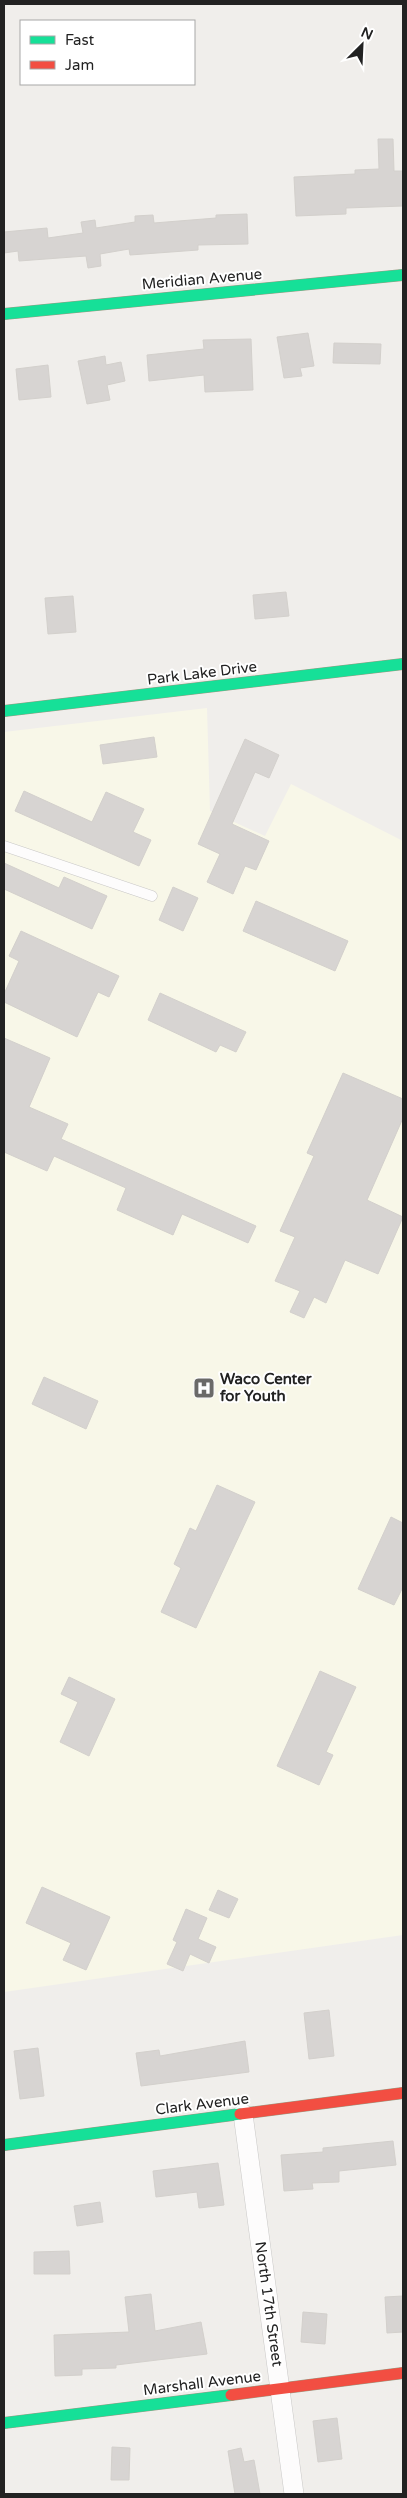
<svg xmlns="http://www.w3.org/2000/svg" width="407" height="2498" font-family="'Varela Round',sans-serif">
<rect width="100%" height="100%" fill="#f0eeeb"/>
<polygon fill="#f8f7e8" points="207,708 210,811 265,836 291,784 403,841 403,1935 4,1992 4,732"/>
<g fill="#d7d4d2" stroke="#d3d0cc">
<polygon points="378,139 393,139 394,171 403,171 403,206 346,208 346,214 296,216 294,177 355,174 355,170 379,169"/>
<polygon points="247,214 248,244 198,245 198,250 130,255 129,249 100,254 101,266 88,268 86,256 19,261 18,251 4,253 4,232 47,228 48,238 83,233 81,222 95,220 96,228 135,222 135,216 153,215 154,223 216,218 216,215"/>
<polygon points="308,333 314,366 300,368 302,376 284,378 277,337"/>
<polygon points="251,339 253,390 205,392 204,375 149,381 147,355 204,349 203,340"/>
<polygon points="334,343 381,344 380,364 333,363"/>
<polygon points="105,356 106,365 121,362 125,381 107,385 110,400 87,404 78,361"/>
<polygon points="48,365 51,397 19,400 16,369"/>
<polygon points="286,592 289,616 255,619 253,595"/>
<polygon points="73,596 76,632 48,634 45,598"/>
<polygon points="154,737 157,757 103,764 100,745"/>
<polygon points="245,739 279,755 269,778 255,772 232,824 269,841 256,870 245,866 233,894 207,882 220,854 198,844"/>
<polygon points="24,791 92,822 106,792 144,809 133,832 151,840 139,866 15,811"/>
<polygon points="4,863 59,888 64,877 107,896 92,929 4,889"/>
<polygon points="173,887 198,898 183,931 159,920"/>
<polygon points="256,901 348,941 335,971 243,931"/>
<polygon points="21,931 119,976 109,997 98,992 77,1037 4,1002 4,994 19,961 9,956"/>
<polygon points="160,993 246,1032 236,1052 220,1045 216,1052 148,1020"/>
<polygon points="4,1038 50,1058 29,1107 68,1124 61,1139 256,1226 248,1243 182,1214 173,1235 117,1210 126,1188 54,1156 47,1171 4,1152"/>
<polygon points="343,1073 403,1099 403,1118 367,1200 403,1217 378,1274 345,1260 326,1303 314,1297 304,1318 290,1312 300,1291 275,1281 295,1237 280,1231 314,1156 307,1153"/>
<polygon points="44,1377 98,1401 86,1429 32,1404"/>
<polygon points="217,1485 255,1502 196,1628 161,1612 181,1568 174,1564 190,1528 196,1531"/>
<polygon points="391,1517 403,1523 403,1587 394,1605 358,1589"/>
<polygon points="320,1671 356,1687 326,1752 333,1755 319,1785 277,1766"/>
<polygon points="69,1677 115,1699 89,1756 60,1742 78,1702 61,1694"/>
<polygon points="42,1887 110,1917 86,1970 63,1960 71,1943 26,1923"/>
<polygon points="218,1890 238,1899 229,1918 209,1910"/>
<polygon points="186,1909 207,1918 198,1939 216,1947 209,1963 190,1954 183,1971 167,1964 177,1942 173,1940"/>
<polygon points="329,2010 334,2056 309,2059 304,2013"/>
<polygon points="245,2041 249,2072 141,2086 136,2053 159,2050 160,2056"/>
<polygon points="38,2048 44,2096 20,2099 14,2051"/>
<polygon points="393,2141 396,2165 339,2171 339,2182 312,2183 313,2189 284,2191 281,2155 323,2152 323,2148"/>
<polygon points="218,2163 224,2205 199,2208 197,2192 156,2197 153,2171"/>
<polygon points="100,2202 103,2222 77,2226 74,2206"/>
<polygon points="69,2251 70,2274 34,2274 34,2252"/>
<polygon points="151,2294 155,2331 201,2322 207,2354 116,2365 116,2368 82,2369 82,2375 55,2376 54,2335 129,2332 125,2297"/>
<polygon points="403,2296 403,2332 387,2333 385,2297"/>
<polygon points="303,2312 327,2314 325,2344 301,2342"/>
<polygon points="337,2418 342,2459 318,2462 313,2421"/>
<polygon points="112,2447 130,2448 129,2480 111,2480"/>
<polygon points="241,2448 244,2462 254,2460 260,2494 235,2494 228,2451"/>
</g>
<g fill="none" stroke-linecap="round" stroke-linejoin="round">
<g stroke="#c9c8c7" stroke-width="11">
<polyline id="lane" points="4,846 152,896"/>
</g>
<g stroke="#c9c8c7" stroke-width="20">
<polyline id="street" points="243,2114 294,2494"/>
</g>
<g stroke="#999a82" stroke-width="12">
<g id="fast">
<polyline points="4,314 403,275"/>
<polyline points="4,711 403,664"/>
<polyline points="4,2145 240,2114"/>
<polyline points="4,2423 231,2395"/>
</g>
</g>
<g stroke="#999a82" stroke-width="12">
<g id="jam">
<polyline points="240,2114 403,2093"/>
<polyline points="231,2395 403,2373"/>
</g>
</g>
<use href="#lane" stroke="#fdfcfc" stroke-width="10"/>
<use href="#street" stroke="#fdfcfc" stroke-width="19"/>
<use href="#fast" stroke="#16e098" stroke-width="11"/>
<use href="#jam" stroke="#f24e42" stroke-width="11"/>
</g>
<defs>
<g id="hospital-square" transform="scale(1.125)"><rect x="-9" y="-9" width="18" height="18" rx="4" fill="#6a6968" stroke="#fff"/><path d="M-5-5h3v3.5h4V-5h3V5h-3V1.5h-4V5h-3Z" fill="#fff"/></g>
</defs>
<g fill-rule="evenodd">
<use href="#hospital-square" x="204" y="1388"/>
</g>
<g text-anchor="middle" stroke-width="4" stroke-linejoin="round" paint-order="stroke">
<g font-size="15" fill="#222" stroke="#fff">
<text transform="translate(202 279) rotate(-5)" y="5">Meridian Avenue</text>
<text transform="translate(202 673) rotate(-7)" y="5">Park Lake Drive</text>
<text transform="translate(202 2104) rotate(-7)" y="5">Clark Avenue</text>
<text transform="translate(269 2304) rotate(82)" y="5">North 17th Street</text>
<text transform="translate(202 2383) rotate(-7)" y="5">Marshall Avenue</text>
</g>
<g font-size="15" font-weight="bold" fill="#222" stroke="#fff" text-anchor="start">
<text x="220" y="1384">Waco Center<tspan x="220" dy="17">for Youth</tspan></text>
</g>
</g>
<rect width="407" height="2498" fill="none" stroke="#222222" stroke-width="10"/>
<rect x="20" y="20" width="175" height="65" fill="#ffffff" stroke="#a7a7a7"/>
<rect x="30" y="36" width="25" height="8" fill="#16e098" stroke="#a7a7a7"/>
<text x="65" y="45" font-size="15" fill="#222222">Fast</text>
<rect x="30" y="61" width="25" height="8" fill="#f24e42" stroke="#a7a7a7"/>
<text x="65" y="70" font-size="15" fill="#222222">Jam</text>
<g transform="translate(362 45) rotate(24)" stroke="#ffffff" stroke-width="4" paint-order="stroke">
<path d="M0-4L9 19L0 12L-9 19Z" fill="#222222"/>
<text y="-8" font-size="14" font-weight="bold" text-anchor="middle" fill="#222222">N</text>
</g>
</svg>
